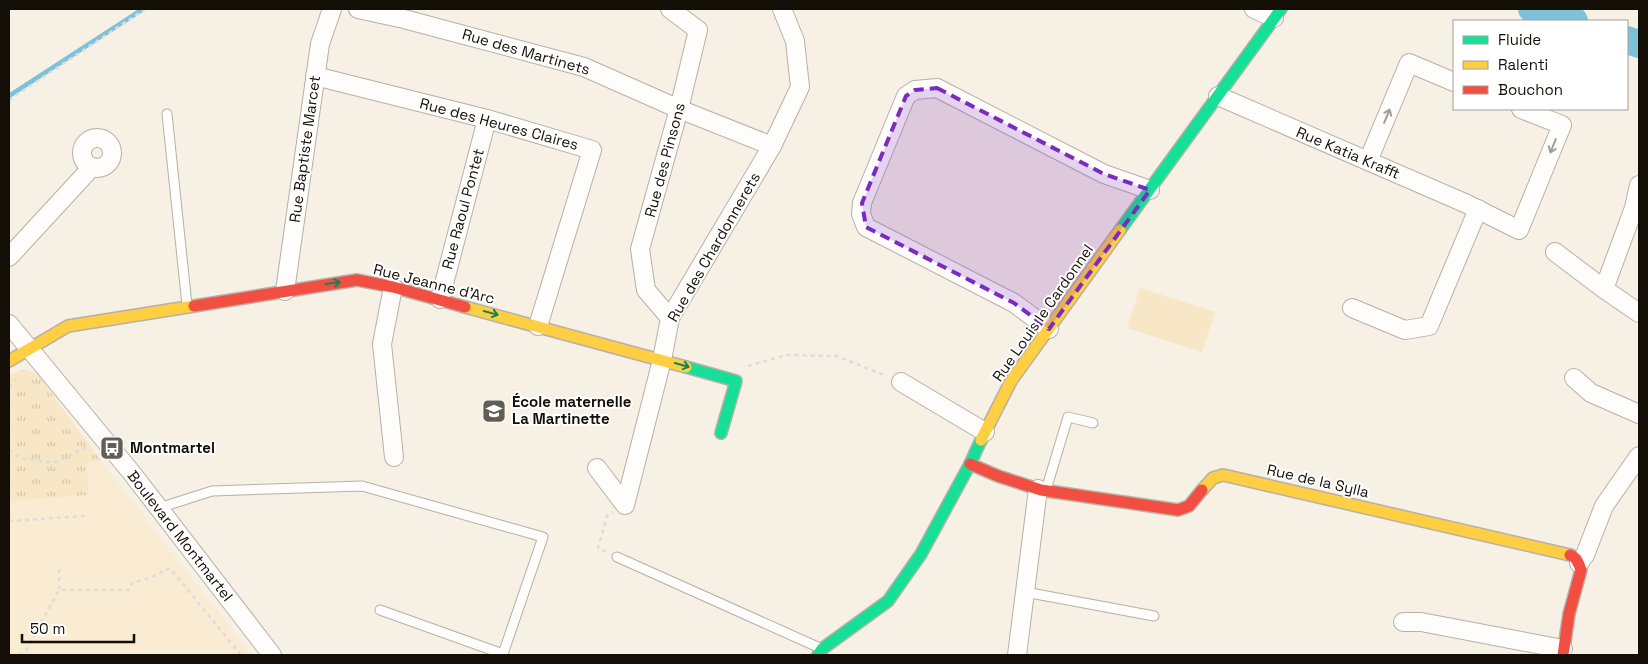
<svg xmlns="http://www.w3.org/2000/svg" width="1648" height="664" font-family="'Space Grotesk',sans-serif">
<defs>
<pattern id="grass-tufts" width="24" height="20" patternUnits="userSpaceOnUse" patternTransform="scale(1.25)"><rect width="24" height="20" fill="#f8e7c7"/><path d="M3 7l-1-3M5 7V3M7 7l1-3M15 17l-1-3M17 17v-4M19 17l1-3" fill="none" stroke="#d4c5a9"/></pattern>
</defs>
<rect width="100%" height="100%" fill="#f7f0e4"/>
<polygon fill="#faecd3" points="101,461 252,655 9,655 9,501 89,495 87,463"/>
<polygon fill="url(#grass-tufts)" points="23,370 31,371 39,376 101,461 87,463 89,495 9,501 9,374"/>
<polygon fill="#f8e7c7" points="1140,288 1215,312 1202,352 1127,328"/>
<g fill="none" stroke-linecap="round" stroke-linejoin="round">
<polyline stroke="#7dc1db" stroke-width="4.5" points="9,96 143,9"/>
<g stroke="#7dc1db" stroke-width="28">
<polyline points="1532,9 1574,21"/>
<polyline points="1627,40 1639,44"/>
</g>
<g stroke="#b6b0a6" stroke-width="11">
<g id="lane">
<polyline points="167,114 187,305"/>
<polyline points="1046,490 1068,417 1093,423"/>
<polyline points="159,508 212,491 362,486 543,537 503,654 380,610"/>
<polyline points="617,557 820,648"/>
<polyline points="1025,592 1154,616"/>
</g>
</g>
<g stroke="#b6b0a6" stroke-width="20">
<g id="street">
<polyline points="358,9 404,19 584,67 679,109 772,146"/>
<polyline points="1254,9 1274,18"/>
<polyline points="315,76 487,119 592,150 538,326"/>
<polyline points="1218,96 1467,204 1519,230 1562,125 1521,109"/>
<circle cx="97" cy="153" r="15"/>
<polyline points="1368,161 1409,63 1454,82"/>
<polyline points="1639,185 1634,208 1604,289 1639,313"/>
<polyline points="1555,252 1604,289"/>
<polyline points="9,257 92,167"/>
<polyline points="393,287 382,344 394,457"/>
<polyline points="285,291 320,44 332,9"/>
<polyline points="440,299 487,119"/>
<polyline points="1352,308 1405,330 1429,326 1478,209"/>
<polyline points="670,318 646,290 640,249 679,109 698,30 670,9"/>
<polyline points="9,324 131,472 272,655"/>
<polyline points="1049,329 1014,303 866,227 861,214 862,203 906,96 915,90 937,88 1104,174 1150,190"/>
<polyline points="1574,378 1591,393 1639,414"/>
<polyline points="901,382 985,432"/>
<polyline points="597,468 625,505 662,360 670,318 772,146 800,87 795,41 782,9"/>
<polyline points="1579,563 1585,555 1604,506 1639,456"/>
<polyline points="1403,622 1421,622 1563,649"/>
<polyline points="1017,655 1038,489"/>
</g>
</g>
<g stroke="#b6b0a6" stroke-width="14">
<g id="fast">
<polyline points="1120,230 1281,9"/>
<polyline points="686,367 736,381 721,433"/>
<polyline points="818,655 822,649 888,601 921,554 970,464 981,440"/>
</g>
</g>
<g stroke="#b6b0a6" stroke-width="14">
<g id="slow">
<polyline points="465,307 686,367"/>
<polyline points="9,361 68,326 194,306"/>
<polyline points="981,440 1011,381 1120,230"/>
<polyline points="1202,490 1213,478 1223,475 1570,555"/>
</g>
</g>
<g stroke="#b6b0a6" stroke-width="14">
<g id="jam">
<polyline points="194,306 357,280 393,287 465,307"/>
<polyline points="970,464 998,476 1041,490 1178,510 1189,506 1202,490"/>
<path d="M1563,655L1569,614L1581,570C1579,564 1577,557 1570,555"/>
</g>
</g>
<g stroke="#dedcd9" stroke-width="2.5" stroke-dasharray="4 4" stroke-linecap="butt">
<polyline points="9,100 145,9"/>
<polyline points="748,366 786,355 836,356 887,376"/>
<polyline points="9,387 16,380"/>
<polyline points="9,450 20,458 54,463 88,446"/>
<polyline points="9,521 85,516"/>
<polyline points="606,552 598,548 607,516 613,512"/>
<polyline points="59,569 59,590"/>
<polyline points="19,655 25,652 59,590 129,590 132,583 150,578 170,568 241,655"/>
</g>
<use href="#lane" stroke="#fefdfb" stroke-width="9"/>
<use href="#street" stroke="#fefdfb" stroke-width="18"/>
<use href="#fast" stroke="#16e098" stroke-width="11"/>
<use href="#slow" stroke="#ffcf43" stroke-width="11"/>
<use href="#jam" stroke="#f24e42" stroke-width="11"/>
</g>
<defs><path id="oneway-shaft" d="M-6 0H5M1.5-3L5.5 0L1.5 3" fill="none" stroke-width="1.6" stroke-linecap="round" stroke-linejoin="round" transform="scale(1.25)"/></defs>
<g stroke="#a09e99">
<use href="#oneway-shaft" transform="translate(1387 116) rotate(-67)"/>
<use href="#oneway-shaft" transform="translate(1553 146) rotate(112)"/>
</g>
<g stroke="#158256">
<use href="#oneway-shaft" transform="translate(333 283) rotate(-8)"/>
<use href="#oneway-shaft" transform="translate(491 313) rotate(15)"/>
<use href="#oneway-shaft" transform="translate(682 365) rotate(16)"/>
</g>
<path fill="#7b2cbf" fill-opacity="0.2" stroke="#7b2cbf" stroke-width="4" stroke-dasharray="10 6" stroke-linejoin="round" d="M937,88L1104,174L1150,190L1049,329L1014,303L866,227L862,203L906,96L915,90Z"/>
<defs>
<g id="school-square" transform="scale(1.25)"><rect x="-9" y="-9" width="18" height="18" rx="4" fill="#635e54" stroke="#fff"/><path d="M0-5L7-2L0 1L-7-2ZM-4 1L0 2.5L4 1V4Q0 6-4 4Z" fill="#fff"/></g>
<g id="bus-square" transform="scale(1.25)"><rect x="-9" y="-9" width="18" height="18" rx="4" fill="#635e54" stroke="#fff"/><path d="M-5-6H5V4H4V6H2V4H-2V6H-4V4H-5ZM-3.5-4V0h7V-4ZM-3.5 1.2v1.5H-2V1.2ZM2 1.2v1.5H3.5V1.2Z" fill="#fff"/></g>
</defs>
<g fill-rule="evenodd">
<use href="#school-square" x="494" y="411"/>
<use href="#bus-square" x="112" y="448"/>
</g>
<g text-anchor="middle" stroke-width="4" stroke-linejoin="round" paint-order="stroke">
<g font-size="15" fill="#140f06" stroke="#fff">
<text transform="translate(526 52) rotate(16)" y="5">Rue des Martinets</text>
<text transform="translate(499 124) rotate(15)" y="5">Rue des Heures Claires</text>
<text transform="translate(305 149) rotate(-82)" y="5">Rue Baptiste Marcet</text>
<text transform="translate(1348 153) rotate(23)" y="5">Rue Katia Krafft</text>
<text transform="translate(665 160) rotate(-75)" y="5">Rue des Pinsons</text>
<text transform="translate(463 209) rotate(-75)" y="5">Rue Raoul Pontet</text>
<text transform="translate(714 247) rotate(-60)" y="5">Rue des Chardonnerets</text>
<text transform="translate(434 284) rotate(14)" y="5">Rue Jeanne d'Arc</text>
<text transform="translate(1043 313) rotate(-55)" y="5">Rue Louis le Cardonnel</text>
<text transform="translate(1318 481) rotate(13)" y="5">Rue de la Sylla</text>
<text transform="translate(180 536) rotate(52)" y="5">Boulevard Montmartel</text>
</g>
<g font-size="15" font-weight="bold" fill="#140f06" stroke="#fff" text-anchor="start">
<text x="512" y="407">École maternelle<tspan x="512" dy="17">La Martinette</tspan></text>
<text x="130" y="453">Montmartel</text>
</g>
</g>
<rect width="1648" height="664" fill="none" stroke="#140f06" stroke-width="20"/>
<rect x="1453" y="20" width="175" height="90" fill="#ffffff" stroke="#a19f9b"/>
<rect x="1463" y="36" width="25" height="8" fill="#16e098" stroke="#a19f9b"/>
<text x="1498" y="45" font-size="15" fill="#140f06">Fluide</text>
<rect x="1463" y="61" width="25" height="8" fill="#ffcf43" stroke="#a19f9b"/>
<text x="1498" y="70" font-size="15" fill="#140f06">Ralenti</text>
<rect x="1463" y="86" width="25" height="8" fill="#f24e42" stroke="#a19f9b"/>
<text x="1498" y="95" font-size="15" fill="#140f06">Bouchon</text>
<path d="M22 634v8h112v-8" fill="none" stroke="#140f06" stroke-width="2.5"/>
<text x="30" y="634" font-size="15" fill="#140f06" stroke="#ffffff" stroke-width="4" paint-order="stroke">50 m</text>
</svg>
